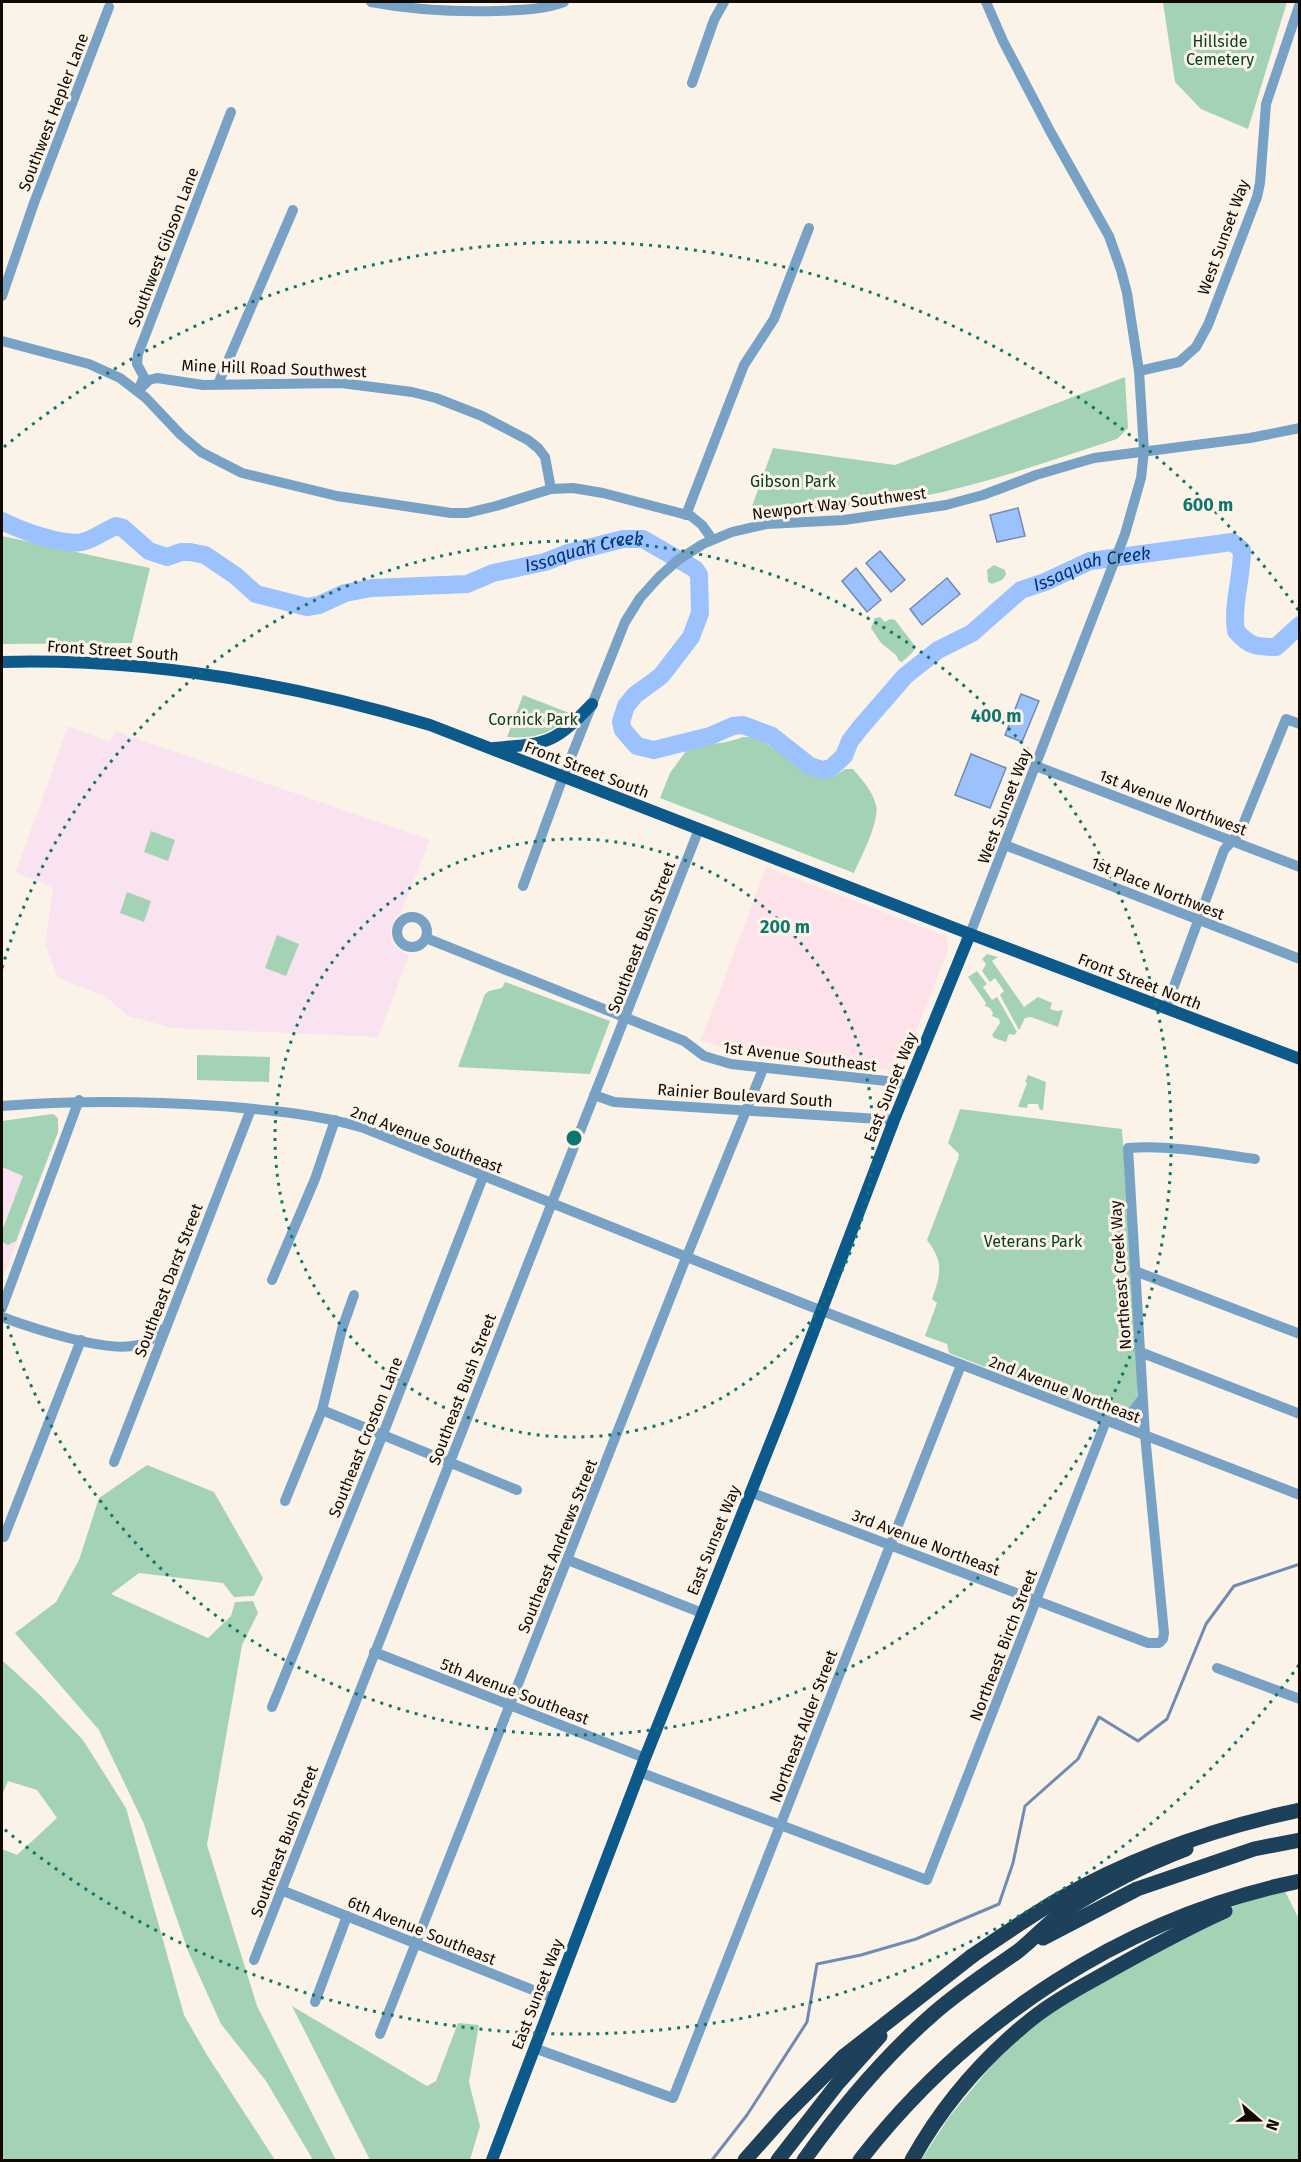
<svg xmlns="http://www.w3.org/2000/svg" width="1301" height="2162" font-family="'Fira Sans',sans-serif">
<rect width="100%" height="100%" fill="#fcf3e8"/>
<polygon fill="#fde3e9" points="766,867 946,936 949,948 900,1071 749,1057 701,1040"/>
<g fill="#fae3f1">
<polygon points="68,726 110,742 115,731 430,840 401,913 395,918 391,928 391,939 396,947 409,956 378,1037 173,1028 128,1016 106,997 58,978 45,944 53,888 16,872"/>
<polygon points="53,1114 58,1118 58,1132 2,1281 2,1121"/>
</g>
<g fill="#a4d2b5">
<polygon points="1163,2 1287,2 1248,129 1201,109 1175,82"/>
<path d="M1125,377L1128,428L1117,439C1052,460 986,484 919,497C863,507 807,509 750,512L773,448L895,465Z"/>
<polygon points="2,536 150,568 132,643 2,644"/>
<polygon points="994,565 1005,570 1006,575 1002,580 992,584 988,582 987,570"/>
<polygon points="880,617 885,622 890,619 895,620 915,646 913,652 902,662 899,661 896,655 881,643 871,628 875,618"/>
<path d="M523,695L572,714C552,734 534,739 507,737Z"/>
<path d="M743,737H757L809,773L823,777L835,776L845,769H853C862,780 872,790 876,805C880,821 861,857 854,873L660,798L670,773L689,747C707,744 726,744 743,737Z"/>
<polygon points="151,831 175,840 168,861 144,852"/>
<polygon points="127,892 151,901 144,922 120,913"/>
<polygon points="277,935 299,944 286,976 265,968"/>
<polygon points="987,954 998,957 992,961 1024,1007 1038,997 1052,1003 1050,1009 1057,1011 1063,1010 1058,1027 1031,1017 1025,1018 1019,1030 1000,995 1004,991 995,978 990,982 982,971 986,964 982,959"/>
<polygon points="977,971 987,984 983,987 992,1000 997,997 1017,1032 1014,1035 1009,1034 1006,1042 994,1038 992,1035 1000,1023 999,1019 992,1016 993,1013 990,1008 985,1006 986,1003 968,977"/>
<polygon points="505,982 610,1021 590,1074 458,1067 485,994 489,991 502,988"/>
<polygon points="197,1055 270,1057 269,1082 197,1080"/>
<polygon points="1028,1075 1046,1082 1043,1110 1040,1110 1038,1104 1028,1104 1027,1108 1018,1107 1027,1083 1025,1082"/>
<path d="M960,1109L1122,1129L1137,1335V1397L1133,1408L1120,1416L1112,1417L949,1353L947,1344L925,1336L937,1303L932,1299C941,1274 944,1262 927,1240L958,1159L959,1154L948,1143Z"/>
<polygon points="53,1114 58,1118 58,1132 16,1241 8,1245 2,1242 2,1231 23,1176 2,1167 2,1121"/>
<polygon points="147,1465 214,1492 263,1578 254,1596 234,1597 223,1583 139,1573 111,1594 208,1638 231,1616 235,1602 253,1601 258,1613 242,1645 207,1845 257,2006 336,2160 313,2160 266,2081 221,2024 188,1951 144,1824 99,1730 15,1633 56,1602 79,1560 99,1498"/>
<polygon points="2,1660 41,1696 83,1740 126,1808 184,2015 207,2055 275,2160 2,2160 2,1849 17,1855 57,1818 37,1790 8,1781 2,1795"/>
<polygon points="1282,1885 1299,1919 1299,2160 921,2160 949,2117 991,2066 1018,2039 1055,2009 1204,1920"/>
<polygon points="292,2006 427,2086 436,2081 458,2023 479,2025 469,2082 480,2126 470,2160 370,2160"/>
</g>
<g fill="#9bc2fd" stroke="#728bb2" stroke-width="1.5">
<polygon points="1018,508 1025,536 997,542 990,515"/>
<polygon points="880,551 905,580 891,592 866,563"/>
<polygon points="856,568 881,600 867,612 842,581"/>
<polygon points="947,578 960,594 922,625 910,609"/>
<polygon points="1021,694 1039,701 1022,742 1005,735"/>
<polygon points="971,754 1006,768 990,808 955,795"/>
</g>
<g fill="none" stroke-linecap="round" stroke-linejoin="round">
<polyline stroke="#728bb2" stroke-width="3" points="712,2160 747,2115 807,2022 817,1964 861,1955 916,1939 999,1904 1013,1863 1025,1806 1078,1759 1099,1717 1138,1741 1167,1719 1206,1624 1234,1586 1300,1564"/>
<path stroke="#9bc2fd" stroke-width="18" id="s1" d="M2,521C20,530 62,546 82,542C95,539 104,531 116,526L123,528L149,551L167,557L181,552H190L205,555L236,576L256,594L307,607L319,605L345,593L372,588L467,584L493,573L545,562L568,553L623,539H643L695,569L699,575L700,613L691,637L661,676L635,695L626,706L621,722L623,730L637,746L654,750L710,736L733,726L743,725L772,736L810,766L823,770L831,768L844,756L850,741L860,728L905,676L938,650L972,633L1021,590L1045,582L1090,561L1232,542L1242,550C1242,578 1232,604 1236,631C1249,646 1256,647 1276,647L1300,625"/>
<g stroke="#77a2c5" stroke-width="10">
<path d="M371,2C413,10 453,12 496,11C519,10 542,10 564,2"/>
<polyline points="692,83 714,20 724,2"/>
<polyline points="2,296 34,203 109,7"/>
<polyline points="2,341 89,364 120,378 146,398 181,435 201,452 242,473 337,496 451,513 467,513 496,506 551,489 573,488 603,493 691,516 702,525 712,539"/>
<polyline points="1139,371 1179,362 1196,347 1208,325 1257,197 1260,183 1266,104 1300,3"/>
<polyline points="218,384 293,210"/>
<polyline points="139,388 144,377 137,364 138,354 231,112"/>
<polyline points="138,391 149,380 157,378 203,385 341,383 412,392 436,398 482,416 528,440 538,448 545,457 551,489"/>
<polyline points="686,515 744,365 774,319 809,228"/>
<polyline points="1036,766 1300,867"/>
<polyline points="1005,845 1300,959"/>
<polyline points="523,886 563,777 625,622 640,598 659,577 678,560 703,544 732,532 767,524 844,520 946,505 983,495 1036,475 1094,458 1250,438 1300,428"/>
<circle cx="412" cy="932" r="15"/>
<polyline points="970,934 1125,534 1141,478 1144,451 1139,371 1127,293 1121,270 1109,236 1050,131 1003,41 986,2"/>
<polyline points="426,938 684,1041 704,1056 731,1064 896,1082 908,1086"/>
<polyline points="1166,1008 1224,850 1240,832 1286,719 1300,724"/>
<polyline points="594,1095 614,1102 894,1120"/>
<path d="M2,1106C76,1100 146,1101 220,1106C269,1110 317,1114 364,1128L807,1305L1300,1495"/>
<polyline points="1135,1271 1300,1334"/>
<polyline points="272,1280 315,1179 335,1120"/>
<polyline points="2,1308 79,1100"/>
<path d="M2,1317C32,1328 101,1351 132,1346C144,1345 155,1338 163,1329"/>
<polyline points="1140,1352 1300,1414"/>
<polyline points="322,1410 517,1490"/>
<polyline points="1113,1423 1131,1414 1142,1399"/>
<polyline points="114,1462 251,1109"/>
<path d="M750,1492L1148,1643H1159L1163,1639L1164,1633L1145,1435L1128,1148C1171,1145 1213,1153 1255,1159"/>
<polyline points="285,1501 322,1410 342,1329 354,1295"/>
<polyline points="4,1537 81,1340"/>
<polyline points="568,1560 702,1613"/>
<polyline points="374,1652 645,1758"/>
<polyline points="1217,1668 1300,1699"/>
<polyline points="272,1707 383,1434 483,1177"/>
<polyline points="639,1772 927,1880 1106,1421"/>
<polyline points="281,1890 553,1998"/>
<polyline points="254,1960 699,829"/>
<polyline points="315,2002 347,1916"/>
<polyline points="380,2034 682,1268 763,1069"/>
<polyline points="534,2048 673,2098 961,1365"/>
</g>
<g stroke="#0c5a8b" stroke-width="12">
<path d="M2,662C148,658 290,683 430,725L970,934L1300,1059"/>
<path d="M494,748C548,743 553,745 592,704"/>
<polyline points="492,2160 645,1758 784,1409 894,1120 970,934"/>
</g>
<g stroke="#1d405b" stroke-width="15">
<polyline points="1043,1938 1137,1889 1254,1849 1300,1840"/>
<polyline points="745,2160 784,2116 843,2057 972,1956"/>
<polyline points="778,2160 838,2083 880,2036"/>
<path d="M804,2160C842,2107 884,2057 933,2014C959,1991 988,1972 1017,1952C1034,1939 1048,1922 1065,1911C1103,1886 1144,1865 1186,1849"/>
<path d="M860,2160C969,2020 1125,1917 1300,1881"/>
<path d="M912,2160C942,2106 984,2057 1033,2018C1052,2003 1073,1991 1095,1979C1138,1955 1180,1931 1225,1911"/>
</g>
<path stroke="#1d405b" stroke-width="15" d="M972,1956C1000,1937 1027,1918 1056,1901C1132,1857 1215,1828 1300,1810"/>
</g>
<g fill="none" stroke="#0f766e" stroke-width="3" stroke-dasharray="3 6">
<circle cx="574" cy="1138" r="299"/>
<path d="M2 968A597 597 0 1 1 2 1308"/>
<path d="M1299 1665A896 896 0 0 1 4 1829M4 447A896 896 0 0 1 1299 611"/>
</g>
<g text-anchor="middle" stroke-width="6" stroke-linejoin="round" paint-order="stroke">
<g font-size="16" fill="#054025" stroke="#fcf3e8">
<text x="1220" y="47">Hillside<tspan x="1220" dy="18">Cemetery</tspan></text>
<text x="793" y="487">Gibson Park</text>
<text x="533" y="725">Cornick Park</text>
<text x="1033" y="1247">Veterans Park</text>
</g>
<g font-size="16" fill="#110a02" stroke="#fcf3e8">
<text transform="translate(53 112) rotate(-69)" y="6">Southwest Hepler Lane</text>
<text transform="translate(1223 237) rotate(-70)" y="6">West Sunset Way</text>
<text transform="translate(163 247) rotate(-69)" y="6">Southwest Gibson Lane</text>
<text transform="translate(274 368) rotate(2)" y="6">Mine Hill Road Southwest</text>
<text transform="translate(839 503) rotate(-7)" y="6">Newport Way Southwest</text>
<text transform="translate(113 650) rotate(4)" y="6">Front Street South</text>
<text transform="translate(587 769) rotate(21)" y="6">Front Street South</text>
<text transform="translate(1173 802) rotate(21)" y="6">1st Avenue Northwest</text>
<text transform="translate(1004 806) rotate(-69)" y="6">West Sunset Way</text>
<text transform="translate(1158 888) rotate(22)" y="6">1st Place Northwest</text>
<text transform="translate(641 937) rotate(-69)" y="6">Southeast Bush Street</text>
<text transform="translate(1140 981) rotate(21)" y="6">Front Street North</text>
<text transform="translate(800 1056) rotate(7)" y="6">1st Avenue Southeast</text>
<text transform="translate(890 1087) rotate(-68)" y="6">East Sunset Way</text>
<text transform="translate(745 1095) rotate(4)" y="6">Rainier Boulevard South</text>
<text transform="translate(427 1139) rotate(21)" y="6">2nd Avenue Southeast</text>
<text transform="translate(1120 1275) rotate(-94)" y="6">Northeast Creek Way</text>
<text transform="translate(168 1280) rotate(-69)" y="6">Southeast Darst Street</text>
<text transform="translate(462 1389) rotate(-69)" y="6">Southeast Bush Street</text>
<text transform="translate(1065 1389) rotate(21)" y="6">2nd Avenue Northeast</text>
<text transform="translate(365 1437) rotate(-68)" y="6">Southeast Croston Lane</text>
<text transform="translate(713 1540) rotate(-68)" y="6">East Sunset Way</text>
<text transform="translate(926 1542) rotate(21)" y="6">3rd Avenue Northeast</text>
<text transform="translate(557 1546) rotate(-68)" y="6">Southeast Andrews Street</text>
<text transform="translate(1003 1645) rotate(-69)" y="6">Northeast Birch Street</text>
<text transform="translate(515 1691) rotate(21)" y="6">5th Avenue Southeast</text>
<text transform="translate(803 1726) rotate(-69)" y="6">Northeast Alder Street</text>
<text transform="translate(284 1841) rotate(-69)" y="6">Southeast Bush Street</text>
<text transform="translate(422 1930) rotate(22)" y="6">6th Avenue Southeast</text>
<text transform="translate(537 1994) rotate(-69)" y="6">East Sunset Way</text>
</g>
<g font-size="18" font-style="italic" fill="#023274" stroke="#fcf3e8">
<text dy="6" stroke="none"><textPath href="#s1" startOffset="624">Issaquah Creek</textPath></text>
<text dy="6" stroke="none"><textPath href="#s1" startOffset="1508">Issaquah Creek</textPath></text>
</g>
</g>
<circle cx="574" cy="1138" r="9" fill="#0f766e" stroke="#fcf3e8" stroke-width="3"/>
<g font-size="18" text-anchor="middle" font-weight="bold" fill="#0f766e" stroke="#fcf3e8" stroke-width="6" stroke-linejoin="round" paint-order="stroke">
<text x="1208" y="511">600 m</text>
<text x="996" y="722">400 m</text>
<text x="785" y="933">200 m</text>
</g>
<rect width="1301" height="2162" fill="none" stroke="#110a02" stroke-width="6"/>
<g transform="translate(1259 2120) rotate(110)" stroke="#fcf3e8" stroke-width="4.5" paint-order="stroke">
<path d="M0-4.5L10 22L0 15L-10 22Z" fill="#110a02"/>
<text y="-9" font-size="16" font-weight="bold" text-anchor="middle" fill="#110a02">N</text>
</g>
</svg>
